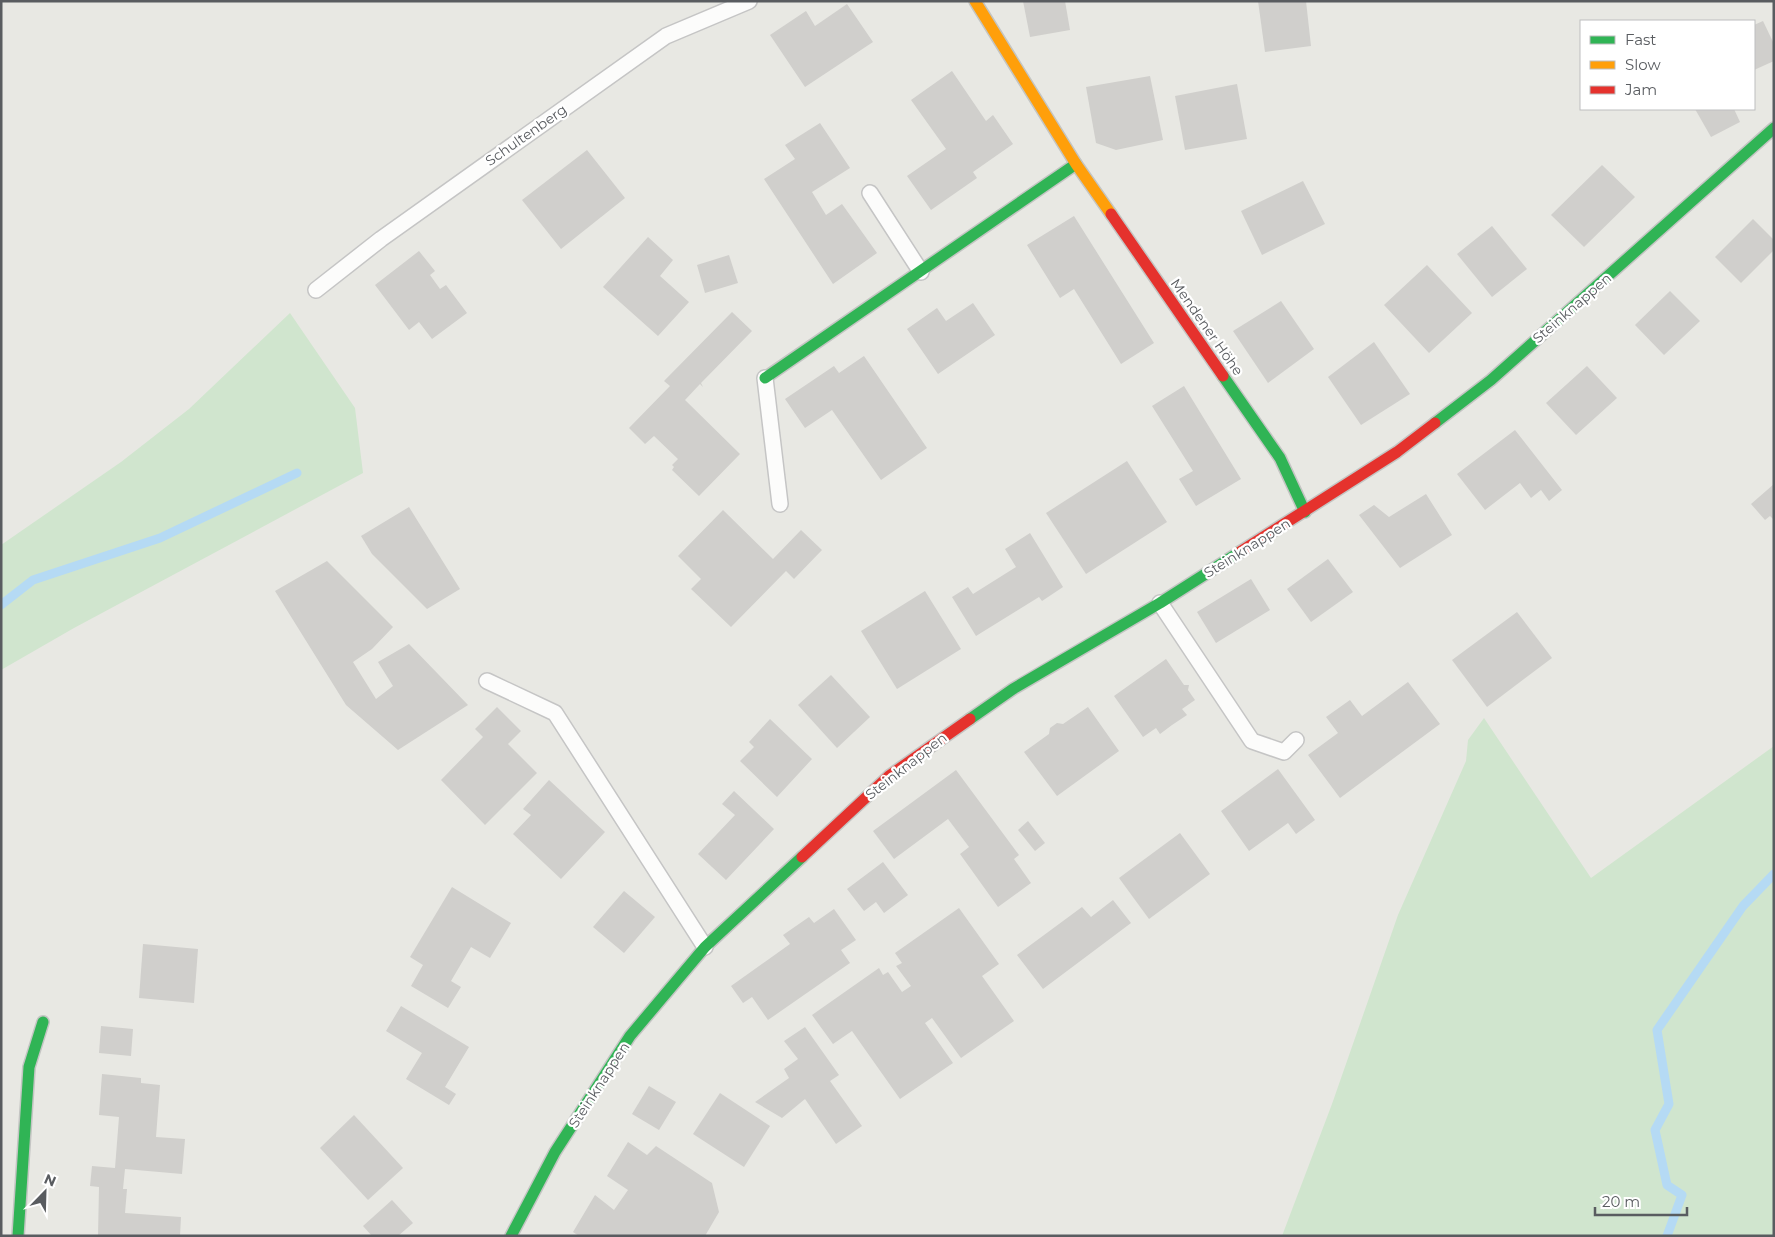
<svg xmlns="http://www.w3.org/2000/svg" width="1775" height="1237" font-family="Montserrat,sans-serif">
<rect width="100%" height="100%" fill="#e8e8e3"/>
<g fill="#d0e5ce">
<polygon points="290,313 355,408 363,473 74,628 1,670 1,545 121,462 189,409"/>
<polygon points="1484,718 1591,878 1774,746 1774,1236 1282,1236 1332,1104 1398,915 1466,761 1468,740"/>
</g>
<g fill="none" stroke-linecap="round" stroke-linejoin="round">
<g stroke="#b5daf4" stroke-width="9">
<polyline points="1,605 33,580 160,538 297,473"/>
<polyline points="1667,1236 1682,1195 1667,1185 1655,1130 1669,1104 1657,1030 1743,906 1774,874"/>
</g>
</g>
<g fill="#d0cfcc">
<polygon points="1023,1 1065,1 1070,30 1030,37"/>
<polygon points="1258,1 1306,1 1311,46 1265,52"/>
<polygon points="847,4 873,42 805,87 770,35 806,11 815,26"/>
<polygon points="1763,21 1774,44 1774,61 1754,70 1754,25"/>
<polygon points="952,71 986,121 993,115 1013,144 973,172 977,178 931,210 907,176 946,149 911,100"/>
<polygon points="1150,76 1163,140 1116,150 1096,143 1086,87"/>
<polygon points="1237,84 1247,139 1185,150 1175,96"/>
<polygon points="1695,109 1734,109 1740,122 1711,137"/>
<polygon points="820,123 850,168 812,192 826,215 842,204 877,253 833,284 764,179 795,159 785,145"/>
<polygon points="587,150 625,198 561,249 522,200"/>
<polygon points="1602,165 1635,197 1584,247 1551,215"/>
<polygon points="1303,181 1325,224 1262,255 1241,211"/>
<polygon points="1074,216 1154,343 1121,364 1074,289 1060,298 1027,245"/>
<polygon points="1753,219 1774,240 1774,250 1741,283 1715,257"/>
<polygon points="1492,226 1527,269 1492,297 1457,254"/>
<polygon points="648,237 673,260 660,276 689,302 658,336 603,287"/>
<polygon points="419,251 435,271 430,275 440,289 446,285 467,313 432,339 419,322 409,330 375,285"/>
<polygon points="729,255 738,283 705,293 697,265"/>
<polygon points="1427,265 1472,313 1429,353 1384,305"/>
<polygon points="1670,291 1700,321 1664,355 1635,325"/>
<polygon points="1281,301 1314,349 1268,383 1233,331"/>
<polygon points="973,303 995,335 938,374 907,329 937,308 946,321"/>
<polygon points="732,312 752,331 701,383 703,387 700,384 685,400 740,454 699,496 672,470 674,467 672,465 678,459 654,436 645,444 629,428 670,386 664,381"/>
<polygon points="1374,342 1410,394 1361,425 1328,377"/>
<polygon points="864,356 927,448 881,480 832,410 805,428 785,399 834,366 839,373"/>
<polygon points="1587,366 1617,398 1576,435 1546,403"/>
<polygon points="1184,386 1241,479 1196,506 1179,479 1193,471 1152,406"/>
<polygon points="1515,430 1562,490 1549,501 1541,490 1531,498 1520,483 1485,510 1457,474"/>
<polygon points="1127,461 1167,522 1086,574 1046,513"/>
<polygon points="1774,484 1774,520 1770,516 1765,520 1751,504"/>
<polygon points="1426,494 1452,535 1400,568 1359,515 1374,505 1389,517"/>
<polygon points="409,507 460,589 427,609 372,554 361,536"/>
<polygon points="723,510 773,559 801,530 822,550 794,579 786,571 731,627 691,589 701,579 678,556"/>
<polygon points="1030,533 1063,587 1042,601 1039,597 976,636 952,597 968,587 973,594 1016,567 1005,549"/>
<polygon points="1328,559 1353,592 1311,622 1287,589"/>
<polygon points="327,561 393,627 372,649 353,662 376,699 393,686 378,662 409,644 468,705 398,750 346,705 275,591"/>
<polygon points="1251,579 1270,610 1216,643 1197,612"/>
<polygon points="925,591 961,649 897,689 861,631"/>
<polygon points="1517,612 1552,658 1487,707 1452,660"/>
<polygon points="1166,659 1184,685 1189,685 1188,690 1195,700 1182,709 1187,715 1172,725 1160,734 1156,728 1143,737 1114,696"/>
<polygon points="831,675 870,717 837,748 798,705"/>
<polygon points="1408,682 1440,724 1340,798 1308,755 1338,733 1326,717 1350,700 1362,716"/>
<polygon points="497,707 521,731 508,744 537,773 485,825 441,780 483,737 475,729"/>
<polygon points="1088,707 1119,751 1057,796 1024,752 1049,734 1050,728 1057,723 1063,724"/>
<polygon points="770,719 812,759 777,797 740,761 754,747 749,742"/>
<polygon points="1278,769 1315,820 1296,834 1288,823 1249,851 1221,811"/>
<polygon points="956,770 1019,855 1014,859 1031,883 998,907 960,854 969,847 948,819 894,859 873,831"/>
<polygon points="549,780 605,832 561,879 513,834 531,815 523,809"/>
<polygon points="734,791 774,829 726,880 698,854 735,815 722,804"/>
<polygon points="1028,821 1045,843 1035,851 1018,830"/>
<polygon points="1180,833 1210,874 1149,919 1119,878"/>
<polygon points="883,862 908,895 884,913 876,902 864,911 847,889"/>
<polygon points="452,887 511,923 490,958 471,947 451,981 461,987 448,1008 411,986 423,965 410,957"/>
<polygon points="624,891 655,917 624,953 593,927"/>
<polygon points="1113,900 1131,923 1043,989 1017,955 1082,907 1091,917"/>
<polygon points="959,908 999,964 982,976 1014,1021 961,1058 932,1018 925,1023 953,1063 900,1099 852,1031 833,1044 812,1015 879,968 883,975 888,972 902,992 911,986 896,966 902,963 895,953"/>
<polygon points="834,909 856,940 841,950 850,963 768,1020 752,997 743,1003 731,986 790,944 783,935 809,917 814,923"/>
<polygon points="143,944 198,949 194,1003 139,998"/>
<polygon points="401,1006 469,1047 445,1087 456,1094 449,1105 406,1079 422,1053 386,1031"/>
<polygon points="101,1026 133,1029 131,1056 99,1053"/>
<polygon points="805,1027 839,1075 830,1081 862,1126 836,1144 805,1099 782,1118 755,1102 789,1078 784,1069 798,1059 784,1041"/>
<polygon points="102,1074 141,1078 141,1083 160,1085 156,1137 185,1139 182,1174 125,1169 123,1189 127,1189 125,1213 181,1217 180,1236 98,1236 99,1187 90,1186 92,1166 115,1168 119,1117 99,1115"/>
<polygon points="649,1086 676,1102 659,1130 632,1114"/>
<polygon points="720,1093 770,1126 744,1167 693,1134"/>
<polygon points="354,1115 403,1168 368,1200 320,1148"/>
<polygon points="628,1142 647,1155 656,1146 712,1183 719,1212 705,1236 579,1236 573,1232 595,1195 614,1210 628,1190 607,1176"/>
<polygon points="392,1200 413,1223 398,1236 372,1236 363,1226"/>
</g>
<g fill="none" stroke-linecap="round" stroke-linejoin="round">
<g stroke="#c5c5c5" stroke-width="18">
<g id="lane">
<polyline points="870,193 921,272"/>
<polyline points="316,290 381,239 666,36 749,1"/>
<polyline points="765,378 780,504"/>
<polyline points="1160,603 1252,741 1284,752 1296,740"/>
<polyline points="487,681 555,713 705,947"/>
</g>
</g>
<g stroke="#c4c5c3" stroke-width="14">
<g id="fast">
<polyline points="1223,376 1280,458 1305,512"/>
<polyline points="765,378 1076,164"/>
<polyline points="1435,423 1491,380 1774,128"/>
<polyline points="970,719 1013,689 1160,603 1240,552"/>
<polyline points="18,1236 29,1067 43,1022"/>
<polyline points="511,1236 555,1152 630,1036 705,947 802,857"/>
</g>
</g>
<g stroke="#c4c5c3" stroke-width="14">
<polyline id="slow" points="975,1 1076,164 1111,214"/>
</g>
<g stroke="#c4c5c3" stroke-width="14">
<g id="jam">
<polyline points="1111,214 1223,376"/>
<polyline points="1240,552 1397,452 1435,423"/>
<polyline points="802,857 889,776 970,719"/>
</g>
</g>
<use href="#lane" stroke="#fcfcfb" stroke-width="15"/>
<use href="#fast" stroke="#30b455" stroke-width="11"/>
<use href="#slow" stroke="#ff9f0a" stroke-width="11"/>
<use href="#jam" stroke="#e5322d" stroke-width="11"/>
</g>
<g text-anchor="middle" stroke-width="4.5" stroke-linejoin="round" paint-order="stroke">
<g font-size="14" fill="#595c60" stroke="#fff">
<text transform="translate(526 135) rotate(-35)" y="5">Schultenberg</text>
<text transform="translate(1572 308) rotate(-41)" y="5">Steinknappen</text>
<text transform="translate(1207 327) rotate(55)" y="5">Mendener Höhe</text>
<text transform="translate(1247 548) rotate(-32)" y="5">Steinknappen</text>
<text transform="translate(906 766) rotate(-38)" y="5">Steinknappen</text>
<text transform="translate(599 1085) rotate(-57)" y="5">Steinknappen</text>
</g>
</g>
<rect width="1775" height="1237" fill="none" stroke="#595c60" stroke-width="5"/>
<rect x="1580" y="20" width="175" height="90" fill="#ffffff" stroke="#bdbebf"/>
<rect x="1590" y="36" width="25" height="8" fill="#30b455" stroke="#bdbebf"/>
<text x="1625" y="45" font-size="15" fill="#595c60">Fast</text>
<rect x="1590" y="61" width="25" height="8" fill="#ff9f0a" stroke="#bdbebf"/>
<text x="1625" y="70" font-size="15" fill="#595c60">Slow</text>
<rect x="1590" y="86" width="25" height="8" fill="#e5322d" stroke="#bdbebf"/>
<text x="1625" y="95" font-size="15" fill="#595c60">Jam</text>
<g transform="translate(45 1192) rotate(23)" stroke="#ffffff" stroke-width="4" paint-order="stroke">
<path d="M0-4L9 19L0 12L-9 19Z" fill="#595c60"/>
<text y="-8" font-size="14" font-weight="bold" text-anchor="middle" fill="#595c60">N</text>
</g>
<path d="M1595 1207v8h92v-8" fill="none" stroke="#595c60" stroke-width="2.5"/>
<text x="1602" y="1207" font-size="15" fill="#595c60" stroke="#ffffff" stroke-width="4" paint-order="stroke">20 m</text>
</svg>
